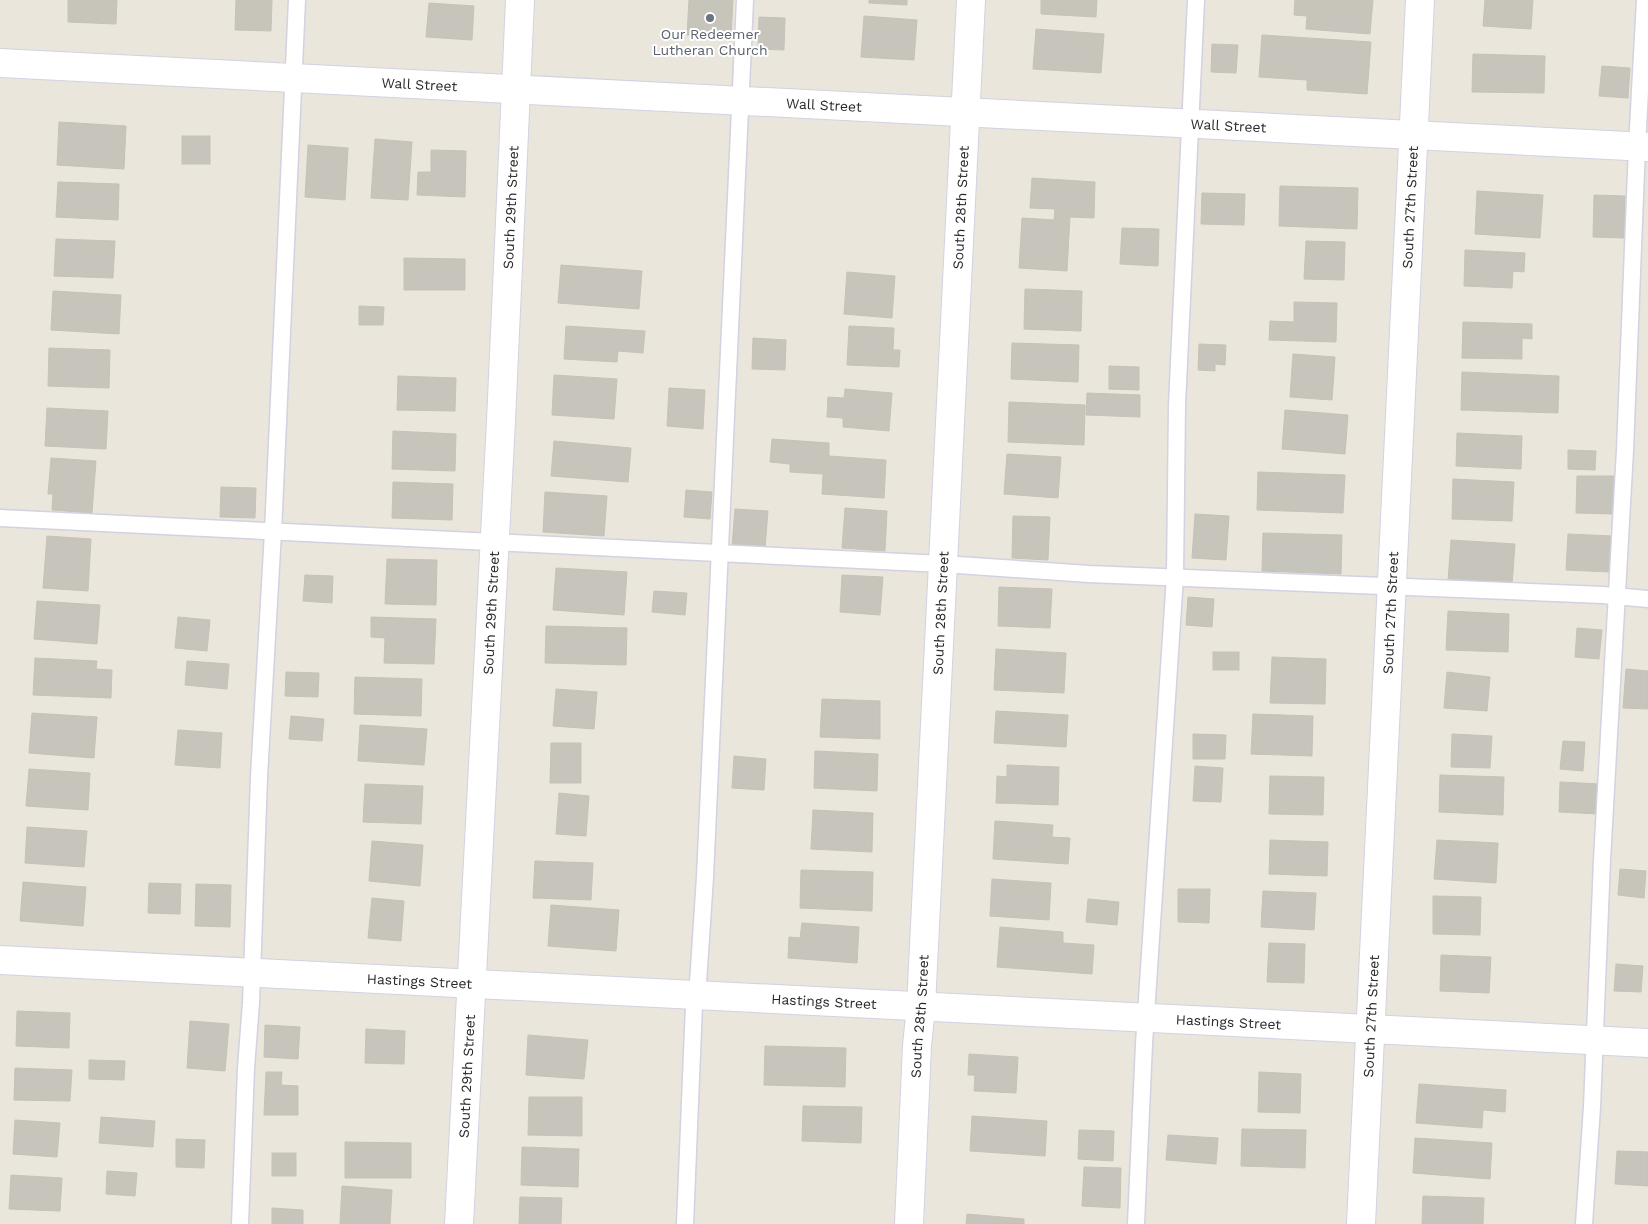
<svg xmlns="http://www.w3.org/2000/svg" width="1648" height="1224" font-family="'Work Sans',sans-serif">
<rect width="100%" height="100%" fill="#eae6dc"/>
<g fill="#c6c4bb" stroke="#c5c2b6">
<polygon points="68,0 117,0 116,24 68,22"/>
<polygon points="236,0 272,0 271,31 235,30"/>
<polygon points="689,0 733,0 731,37 687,35"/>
<polygon points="869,0 907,0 907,5 869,3"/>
<polygon points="1041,0 1097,0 1096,17 1041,14"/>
<polygon points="1295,0 1373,0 1370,34 1306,29 1307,16 1294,15"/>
<polygon points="1485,0 1533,0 1531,29 1483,26"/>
<polygon points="429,3 474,6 472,40 426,37"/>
<polygon points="864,16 917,20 914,60 861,57"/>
<polygon points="759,17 785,18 784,50 758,49"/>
<polygon points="1036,29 1104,34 1101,73 1033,69"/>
<polygon points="1262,35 1371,42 1367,94 1307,90 1307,80 1259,77"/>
<polygon points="1212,44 1238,45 1236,73 1211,72"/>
<polygon points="1473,54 1545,56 1544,93 1472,92"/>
<polygon points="1602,66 1630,68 1628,98 1599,96"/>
<polygon points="59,122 126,126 124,169 57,165"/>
<rect x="182" y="136" width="28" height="28"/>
<polygon points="375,139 412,142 408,200 371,198"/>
<polygon points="308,145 348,148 345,200 305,197"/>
<polygon points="431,150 466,151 465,197 417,195 418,172 431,172"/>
<polygon points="1032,178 1095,182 1094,218 1070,217 1067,271 1019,268 1022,218 1054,220 1055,209 1030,208"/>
<polygon points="58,182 119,184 118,220 56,217"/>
<polygon points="1280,186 1358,188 1357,229 1279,226"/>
<polygon points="1477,191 1543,195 1540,238 1475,234"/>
<polygon points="1202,193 1245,194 1244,225 1201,224"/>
<polygon points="1594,195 1625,196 1624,238 1593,237"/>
<polygon points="1122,228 1159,229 1158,266 1120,264"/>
<polygon points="56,239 115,241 113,278 54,276"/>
<polygon points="1306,241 1345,242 1344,280 1304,279"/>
<polygon points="1465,250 1525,253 1524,272 1513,271 1512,288 1464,286"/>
<polygon points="404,258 465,259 465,290 404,290"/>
<polygon points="561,265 642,271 639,309 558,303"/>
<polygon points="847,272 895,276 892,318 844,314"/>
<polygon points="1025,289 1082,291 1081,331 1024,329"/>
<polygon points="53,291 121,295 119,334 51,330"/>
<polygon points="1294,302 1337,303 1336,342 1269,340 1270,321 1294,322"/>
<polygon points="359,306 384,307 383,325 359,325"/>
<polygon points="1463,322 1532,324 1532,339 1522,338 1522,359 1462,358"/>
<polygon points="566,326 645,331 643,353 618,351 617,362 564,359"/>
<polygon points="849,326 894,328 893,350 900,350 899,367 847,365"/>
<polygon points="753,338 786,340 785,370 752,369"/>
<polygon points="1012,343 1079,345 1078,382 1011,379"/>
<polygon points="1199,344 1226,345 1225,365 1215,364 1215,371 1198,370"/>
<polygon points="49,348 110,350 109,388 48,386"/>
<polygon points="1293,354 1335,357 1332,400 1290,397"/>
<polygon points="1109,366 1139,367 1139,390 1109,389"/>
<polygon points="1462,372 1559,376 1558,413 1461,410"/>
<polygon points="554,375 617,379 614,419 552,415"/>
<polygon points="398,376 456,378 455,411 397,410"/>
<polygon points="669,388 705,390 703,429 667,426"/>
<polygon points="845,389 892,393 889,431 843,427 843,418 827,417 828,397 844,398"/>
<polygon points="1087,393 1140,395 1140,417 1086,415"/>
<polygon points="1009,402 1085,405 1084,445 1008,442"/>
<polygon points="47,408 108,411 106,449 45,446"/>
<polygon points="1285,410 1348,415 1345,454 1282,449"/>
<polygon points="393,431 456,434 455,471 392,469"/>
<polygon points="1457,433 1522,436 1521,469 1456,466"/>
<polygon points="772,439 829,443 829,456 886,460 884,498 822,494 823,474 790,472 790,464 770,462"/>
<polygon points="554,441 631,448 628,482 551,476"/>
<polygon points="1568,450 1596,451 1595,470 1568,469"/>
<polygon points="1007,454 1061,457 1058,498 1004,494"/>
<polygon points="51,458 96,461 92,513 52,510 53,494 48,494"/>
<polygon points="1258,472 1345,475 1343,513 1257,510"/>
<polygon points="1577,476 1615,476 1614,514 1576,513"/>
<polygon points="1453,479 1514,482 1512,521 1452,519"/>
<polygon points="393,482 453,484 452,520 392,518"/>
<polygon points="221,487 256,488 255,518 220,517"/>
<polygon points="686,490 712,492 710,519 684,517"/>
<polygon points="545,492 607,496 604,536 543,532"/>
<polygon points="845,508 887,511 885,551 842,548"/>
<polygon points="735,509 768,511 765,548 732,546"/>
<polygon points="1195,514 1229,516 1226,560 1192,558"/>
<polygon points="1013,516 1050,517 1048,560 1012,558"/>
<polygon points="1263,533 1342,535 1341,574 1262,571"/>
<polygon points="1568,534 1612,536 1611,572 1566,570"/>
<polygon points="47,536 91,539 88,591 43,588"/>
<polygon points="1451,540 1515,544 1512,585 1448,581"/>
<polygon points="387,559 437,560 436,605 385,604"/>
<polygon points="556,568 627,572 624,615 553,610"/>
<polygon points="305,575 333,576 332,603 303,601"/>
<polygon points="842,575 883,577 880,615 840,612"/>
<polygon points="999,587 1052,589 1050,628 998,626"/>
<polygon points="654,591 687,593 685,615 652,612"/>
<polygon points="1188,597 1214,599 1212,627 1186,625"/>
<polygon points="37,601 100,605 97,644 34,639"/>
<polygon points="1448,611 1509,614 1508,652 1446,650"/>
<polygon points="178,617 210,620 207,651 175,648"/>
<polygon points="371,617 436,619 434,664 384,663 385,638 371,637"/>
<polygon points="546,626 627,628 626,665 545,663"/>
<polygon points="1577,628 1602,630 1599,659 1575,657"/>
<polygon points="996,649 1066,653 1064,693 994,690"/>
<rect x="1213" y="652" width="26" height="18"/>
<polygon points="1272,657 1326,659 1325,704 1270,703"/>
<polygon points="35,658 97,661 96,669 112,670 111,698 33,695"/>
<polygon points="187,661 229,664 227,689 185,685"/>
<polygon points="1626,669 1648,671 1648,709 1623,708"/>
<polygon points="286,672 319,673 318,697 285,696"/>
<polygon points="1447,672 1490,677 1487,711 1444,708"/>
<polygon points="355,677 422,679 421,716 354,714"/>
<polygon points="556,689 597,692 594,729 553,726"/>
<polygon points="822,699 880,701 880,739 820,737"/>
<polygon points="996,711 1068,715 1066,747 994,743"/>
<polygon points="32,713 97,717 94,758 29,753"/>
<polygon points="1253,714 1313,716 1312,756 1251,754"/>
<polygon points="291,716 324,719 322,741 289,739"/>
<polygon points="360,725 427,729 424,765 358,761"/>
<polygon points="178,730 222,733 220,768 175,765"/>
<polygon points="1193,734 1226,735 1225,759 1193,759"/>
<polygon points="1452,734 1492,736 1490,768 1451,767"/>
<polygon points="1563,741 1585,742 1583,771 1560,769"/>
<polygon points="551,743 581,743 581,783 550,783"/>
<polygon points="815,751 878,754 877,791 814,788"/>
<polygon points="734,756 766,759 764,790 732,788"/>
<polygon points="1007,765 1059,767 1058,805 996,803 997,776 1007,777"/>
<polygon points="1195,766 1223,768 1221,802 1193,801"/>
<polygon points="29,769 90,773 88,810 26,806"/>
<polygon points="1440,775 1504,777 1503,815 1439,812"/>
<polygon points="1270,776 1324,777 1323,815 1269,814"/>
<polygon points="1560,782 1600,784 1599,814 1559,812"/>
<polygon points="365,784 423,786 421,824 363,822"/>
<polygon points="559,793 589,796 586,836 556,834"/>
<polygon points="813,810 873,813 872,852 811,849"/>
<polygon points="995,821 1053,825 1052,837 1070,838 1068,864 993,859"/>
<polygon points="27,827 87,831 84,867 25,863"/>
<polygon points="1270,840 1328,842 1327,876 1269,874"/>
<polygon points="1437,840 1498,843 1496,883 1434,879"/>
<polygon points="372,841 423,845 420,886 369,881"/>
<polygon points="535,861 593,863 591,900 533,898"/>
<polygon points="1620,869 1646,871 1644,898 1618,895"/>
<polygon points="801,870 873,872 872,911 800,908"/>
<polygon points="992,879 1051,883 1049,920 990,916"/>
<polygon points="23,882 86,887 83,926 20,921"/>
<polygon points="149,883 181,884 180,914 148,913"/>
<polygon points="196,884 231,885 230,927 195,926"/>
<polygon points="1178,889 1210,889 1209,923 1178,922"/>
<polygon points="1263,891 1316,893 1314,930 1261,927"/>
<polygon points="1433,896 1481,897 1480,935 1433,934"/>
<polygon points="372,898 404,901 401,941 368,938"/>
<polygon points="1088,899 1119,902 1117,925 1086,922"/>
<polygon points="551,905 619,910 616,951 548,946"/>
<polygon points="802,923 859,927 857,963 788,958 789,937 800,938"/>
<polygon points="1000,927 1063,932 1063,943 1094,945 1092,974 997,967"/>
<polygon points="1269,943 1305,944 1304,983 1267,982"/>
<polygon points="1441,955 1491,957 1489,993 1440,991"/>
<polygon points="1616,964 1643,966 1641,992 1614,991"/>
<polygon points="17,1011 70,1013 69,1048 16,1046"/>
<polygon points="190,1021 229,1024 225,1071 187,1068"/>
<polygon points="265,1025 300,1027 298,1059 264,1057"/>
<polygon points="366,1029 405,1031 404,1064 365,1063"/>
<polygon points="528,1035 588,1040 584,1079 526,1075"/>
<polygon points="765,1046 846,1048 845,1087 764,1085"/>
<polygon points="969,1054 1018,1057 1016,1093 974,1091 975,1075 968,1075"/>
<polygon points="89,1060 125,1061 124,1080 89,1079"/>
<polygon points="15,1068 72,1070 70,1101 14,1100"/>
<polygon points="266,1072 282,1072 281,1085 298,1086 298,1115 264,1115"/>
<polygon points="1259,1072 1301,1074 1300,1113 1258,1112"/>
<polygon points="1419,1084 1506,1090 1505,1112 1483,1110 1482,1128 1416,1123"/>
<polygon points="529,1097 582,1097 582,1136 528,1135"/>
<polygon points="803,1106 862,1107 861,1143 802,1141"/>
<polygon points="972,1116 1047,1121 1045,1156 970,1151"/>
<polygon points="101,1117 155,1121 153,1147 99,1143"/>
<polygon points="15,1120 60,1123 57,1157 13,1154"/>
<polygon points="1242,1129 1306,1130 1305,1168 1241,1166"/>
<polygon points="1079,1130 1114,1131 1113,1161 1078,1159"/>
<polygon points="1168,1135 1218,1138 1216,1164 1166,1160"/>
<polygon points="1415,1138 1492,1143 1490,1179 1413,1173"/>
<polygon points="176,1139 205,1140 204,1168 176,1167"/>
<polygon points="345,1142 411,1143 411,1178 345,1178"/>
<polygon points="522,1147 579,1149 578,1187 521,1185"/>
<polygon points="1617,1151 1648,1152 1648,1186 1615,1184"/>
<rect x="272" y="1153" width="24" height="23"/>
<polygon points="1084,1167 1121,1168 1120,1208 1082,1206"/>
<polygon points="107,1171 137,1173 135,1196 106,1194"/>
<polygon points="11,1175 62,1178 60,1211 9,1209"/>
<polygon points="342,1186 392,1190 390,1224 340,1224"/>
<polygon points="1423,1196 1484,1198 1483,1224 1422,1224"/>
<polygon points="520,1197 562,1198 561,1224 519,1224"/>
<polygon points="272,1208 303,1210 303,1224 272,1224"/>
<polygon points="967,1214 1024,1219 1024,1224 966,1224"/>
</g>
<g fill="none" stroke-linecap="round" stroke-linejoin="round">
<g stroke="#d2d2e1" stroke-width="19">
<g id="lane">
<polyline points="0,518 943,564 1089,574 1603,595 1648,599"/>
<polyline points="240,1224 246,1068 251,1003 259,777 273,532 297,0"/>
<polyline points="685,1224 694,1005 698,983 705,877 745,0"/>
<polyline points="1136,1224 1144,1044 1175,577 1177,405 1196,0"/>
<polyline points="1584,1224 1592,1107 1602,860 1625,450 1637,146 1645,0"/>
</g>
</g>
<g stroke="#d2d2e1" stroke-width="30">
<g id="street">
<path id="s1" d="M0,63L1648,147"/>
<path id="s2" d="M0,960L1648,1043"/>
<path id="s3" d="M459,1224L501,421L520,0"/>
<path id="s4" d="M909,1224L917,1046L921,1006L971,0"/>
<path id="s5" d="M1361,1224L1420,0"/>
</g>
</g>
<use href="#lane" stroke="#fff" stroke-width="16"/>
<use href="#street" stroke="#fff" stroke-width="28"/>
</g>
<circle fill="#6b7280" stroke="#fff" stroke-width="2" cx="710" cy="18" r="5"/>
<g text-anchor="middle" stroke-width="4" stroke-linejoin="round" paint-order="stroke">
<g font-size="14" fill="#5b616d" stroke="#fff">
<text x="710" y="39">Our Redeemer<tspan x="710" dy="16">Lutheran Church</tspan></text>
</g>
<g font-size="14" fill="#292929" stroke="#fff">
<text dy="5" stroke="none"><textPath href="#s1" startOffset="420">Wall Street</textPath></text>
<text dy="5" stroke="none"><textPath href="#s1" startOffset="825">Wall Street</textPath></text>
<text dy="5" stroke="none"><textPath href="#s1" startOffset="1230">Wall Street</textPath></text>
<text dy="5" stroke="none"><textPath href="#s5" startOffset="1018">South 27th Street</textPath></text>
<text dy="5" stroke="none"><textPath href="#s3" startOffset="1018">South 29th Street</textPath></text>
<text dy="5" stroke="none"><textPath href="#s4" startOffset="1018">South 28th Street</textPath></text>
<text dy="5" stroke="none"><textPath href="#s3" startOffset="612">South 29th Street</textPath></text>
<text dy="5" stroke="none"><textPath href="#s4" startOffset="612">South 28th Street</textPath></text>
<text dy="5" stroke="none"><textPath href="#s5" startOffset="612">South 27th Street</textPath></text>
<text dy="5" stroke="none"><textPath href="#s2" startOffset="420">Hastings Street</textPath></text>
<text dy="5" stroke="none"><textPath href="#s2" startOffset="825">Hastings Street</textPath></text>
<text dy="5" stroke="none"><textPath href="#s4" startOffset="208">South 28th Street</textPath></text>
<text dy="5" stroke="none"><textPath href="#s5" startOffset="208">South 27th Street</textPath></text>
<text dy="5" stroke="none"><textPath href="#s2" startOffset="1230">Hastings Street</textPath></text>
<text dy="5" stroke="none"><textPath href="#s3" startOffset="148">South 29th Street</textPath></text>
</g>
</g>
</svg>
